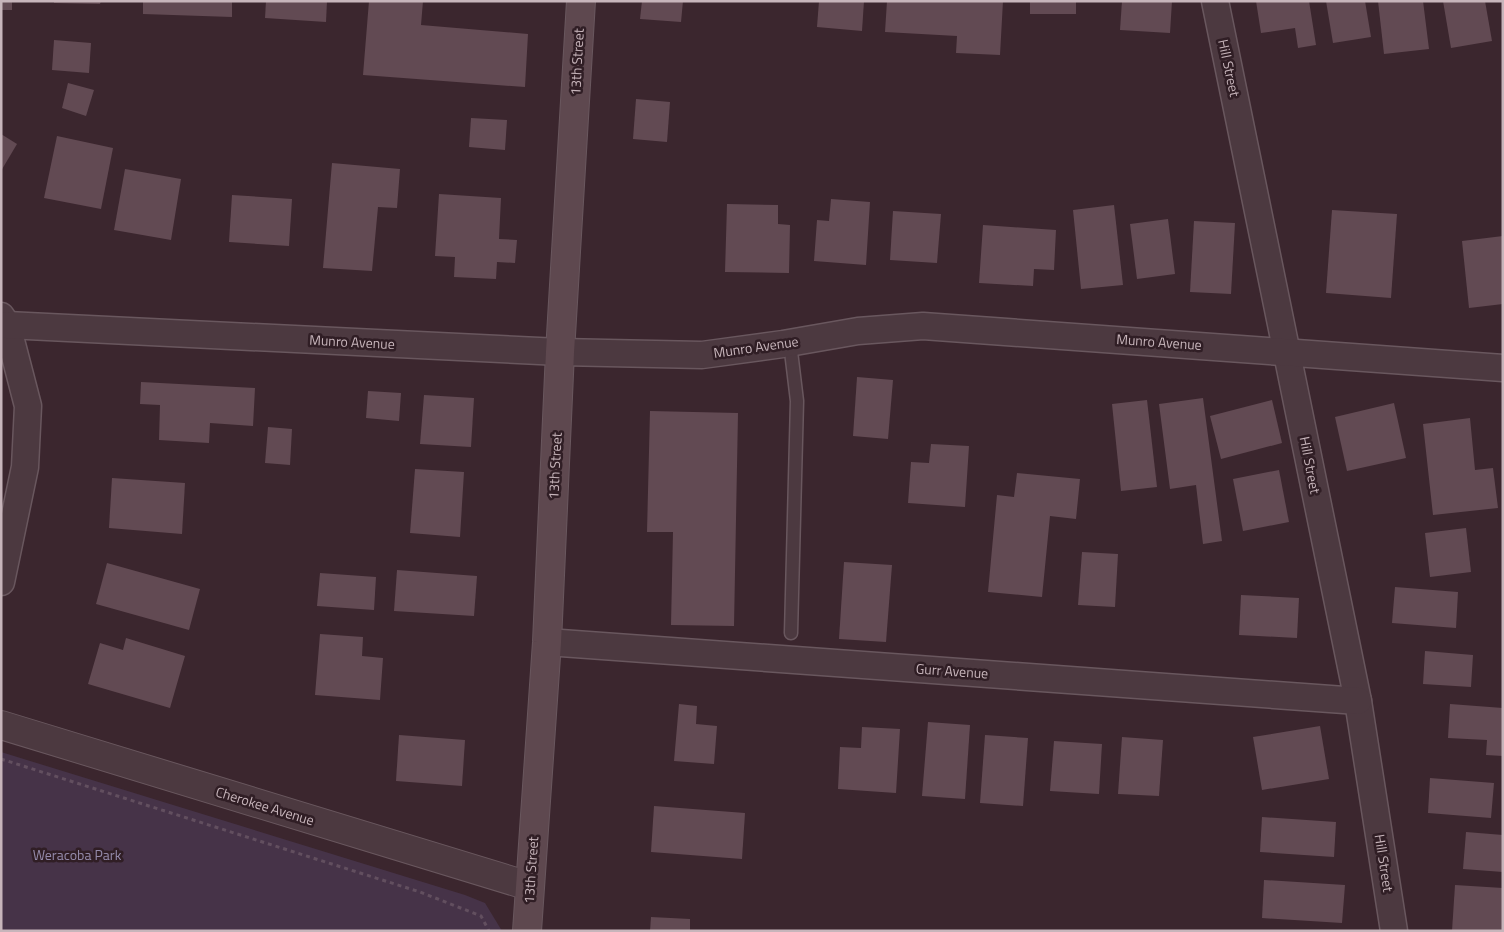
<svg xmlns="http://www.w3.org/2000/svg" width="1504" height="932" font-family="'Titillium Web',sans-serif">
<rect width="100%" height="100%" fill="#3b262e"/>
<polygon fill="#463348" points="1,752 465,895 485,903 502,931 1,931"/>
<g fill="#624a53">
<rect x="1" y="1" width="11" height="9"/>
<polygon points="54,1 101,1 100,4 54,3"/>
<polygon points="143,1 232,1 232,17 143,14"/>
<polygon points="266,1 327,1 326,22 265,18"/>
<polygon points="369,1 423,1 421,25 528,34 525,87 363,75"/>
<polygon points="642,1 683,1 681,22 640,19"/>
<polygon points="819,1 864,1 862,31 817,27"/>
<polygon points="887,1 1003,1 1000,55 956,53 957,36 885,32"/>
<rect x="1030" y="1" width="46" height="13"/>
<polygon points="1122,1 1172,1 1170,33 1120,30"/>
<polygon points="1256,1 1309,1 1316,45 1298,48 1295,28 1261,33"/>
<polygon points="1326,1 1365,1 1371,37 1333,43"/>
<polygon points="1378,1 1423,1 1429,49 1384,54"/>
<polygon points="1443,1 1485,1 1492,41 1451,48"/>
<polygon points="54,40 91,43 89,73 52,70"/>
<polygon points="68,83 94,90 86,116 62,108"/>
<polygon points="636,99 670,102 667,142 633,139"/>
<polygon points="471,118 507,120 505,150 469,147"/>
<polygon points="1,134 17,144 1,171"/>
<polygon points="57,136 113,148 101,209 44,198"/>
<polygon points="332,163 400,169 397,208 378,207 372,271 323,268"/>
<polygon points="125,169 181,179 171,240 114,230"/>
<polygon points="439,194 501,198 499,239 517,240 515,263 497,262 496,279 454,277 455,257 435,256"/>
<polygon points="232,195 292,199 289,246 229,242"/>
<polygon points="831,199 870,202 866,265 814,261 817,220 829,221"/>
<polygon points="727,204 778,205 778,224 790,225 789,273 725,272"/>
<polygon points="1114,205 1123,285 1081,289 1073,210"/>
<polygon points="1332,210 1397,214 1391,298 1326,293"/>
<polygon points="893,211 941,214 937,263 890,260"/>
<polygon points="1168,219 1175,274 1137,279 1130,224"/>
<polygon points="1194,221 1235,223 1231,294 1190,292"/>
<polygon points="983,225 1056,230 1054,270 1034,269 1033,286 979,283"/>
<polygon points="1503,236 1503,304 1469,308 1462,241"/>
<polygon points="857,377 893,380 888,439 853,436"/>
<polygon points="141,382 255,388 253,426 210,423 209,443 159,440 160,405 140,404"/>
<polygon points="368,391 401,393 399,421 366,418"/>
<polygon points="424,395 474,398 471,447 420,444"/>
<polygon points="1203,398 1222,541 1203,544 1196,485 1170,489 1159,404"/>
<polygon points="1147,400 1157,487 1121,491 1112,404"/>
<polygon points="1272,400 1282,443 1221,459 1210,416"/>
<polygon points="1394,403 1406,458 1347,471 1335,417"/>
<polygon points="650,411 738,413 734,626 671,625 673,532 647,532"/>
<polygon points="1470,418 1475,470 1493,468 1498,508 1433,515 1423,424"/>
<polygon points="268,427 292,429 290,465 265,463"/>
<polygon points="931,444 969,446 965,507 908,503 911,462 929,463"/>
<polygon points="415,469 464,472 460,537 410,533"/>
<polygon points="1279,470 1289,522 1243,531 1233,479"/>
<polygon points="1017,473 1080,479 1076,519 1050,516 1042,597 988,592 997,495 1014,497"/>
<polygon points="112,478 185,483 182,534 109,528"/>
<polygon points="1466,528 1471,572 1430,577 1425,533"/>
<polygon points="1082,552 1118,554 1115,607 1078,605"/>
<polygon points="844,562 892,565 886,642 839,639"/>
<polygon points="107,563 200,589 189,630 96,604"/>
<polygon points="397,570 477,576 474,616 394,611"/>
<polygon points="320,573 376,577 374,610 317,606"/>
<polygon points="1395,587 1458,592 1456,628 1392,623"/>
<polygon points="1241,595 1299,598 1297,638 1239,635"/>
<polygon points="320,634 363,637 362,656 383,658 380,700 315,695"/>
<polygon points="126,638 185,656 170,708 88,684 100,643 123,650"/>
<polygon points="1425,651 1473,655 1471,687 1423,684"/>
<polygon points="679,704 697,706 696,724 717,726 714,764 674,761"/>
<polygon points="1450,704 1503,708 1503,756 1486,755 1487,740 1448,738"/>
<polygon points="928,722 970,725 965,799 922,796"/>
<polygon points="1320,726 1329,779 1262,790 1253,737"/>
<polygon points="862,727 900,729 896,793 838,789 840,747 861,748"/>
<polygon points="399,735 465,740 462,786 396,781"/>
<polygon points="985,735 1028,738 1023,806 980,803"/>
<polygon points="1122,737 1163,740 1159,796 1118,794"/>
<polygon points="1054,741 1102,744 1099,794 1050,791"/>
<polygon points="1430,778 1494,783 1491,818 1428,813"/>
<polygon points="654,806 745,813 742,859 651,852"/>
<polygon points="1262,817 1336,822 1334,857 1260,852"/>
<polygon points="1466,832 1503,835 1503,872 1463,869"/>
<polygon points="1264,880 1345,885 1342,923 1262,918"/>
<polygon points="1455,885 1503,888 1503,931 1452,931"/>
<polygon points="651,917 690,919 690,931 650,931"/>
</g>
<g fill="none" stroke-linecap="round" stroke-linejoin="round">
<g stroke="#69575e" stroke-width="15">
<polyline id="service" points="790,343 797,401 791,633"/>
</g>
<g stroke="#69575e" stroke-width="29">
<g id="minor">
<polyline points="1215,1 1358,701 1394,931"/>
<polyline points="1,316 7,325 28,406 25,467 1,582"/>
<polyline points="7,325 560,352 702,355 783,344 858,331 923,326 1503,368"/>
<polyline points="547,642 1358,701"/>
</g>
</g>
<g stroke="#69575e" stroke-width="30">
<polyline id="tertiary" points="1,725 529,886"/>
</g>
<g stroke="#69575e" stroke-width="30">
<polyline id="secondary" points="527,931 547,642 560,352 581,1"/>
</g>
<polyline stroke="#624f5f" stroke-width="3" stroke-dasharray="4 4" stroke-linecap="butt" points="1,759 420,892 481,916 489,931"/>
<use href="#service" stroke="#4c3940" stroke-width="12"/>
<use href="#minor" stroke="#4c3940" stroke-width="26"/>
<use href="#tertiary" stroke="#4c3940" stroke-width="28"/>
<use href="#secondary" stroke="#5e484f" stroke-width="28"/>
</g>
<g text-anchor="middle" stroke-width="5" stroke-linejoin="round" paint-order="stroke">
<g font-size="14" fill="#c7b5bb" stroke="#301e25">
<text transform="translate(577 62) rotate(-87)" y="5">13th Street</text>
<text transform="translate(1229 68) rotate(78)" y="5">Hill Street</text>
<text transform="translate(352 342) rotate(3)" y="5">Munro Avenue</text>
<text transform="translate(1159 342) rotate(4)" y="5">Munro Avenue</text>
<text transform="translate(756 347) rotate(-8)" y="5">Munro Avenue</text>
<text transform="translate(1310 465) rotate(79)" y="5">Hill Street</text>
<text transform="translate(555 466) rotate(-87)" y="5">13th Street</text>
<text transform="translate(952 671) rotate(4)" y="5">Gurr Avenue</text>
<text transform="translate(265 806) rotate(17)" y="5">Cherokee Avenue</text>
<text transform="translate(1384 863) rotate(81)" y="5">Hill Street</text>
<text transform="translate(531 870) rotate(-86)" y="5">13th Street</text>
</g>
<g font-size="14" fill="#958bab" stroke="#301e25">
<text x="77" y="860">Weracoba Park</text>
</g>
</g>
<rect width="1504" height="932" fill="none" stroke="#c7b5bb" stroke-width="5"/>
</svg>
